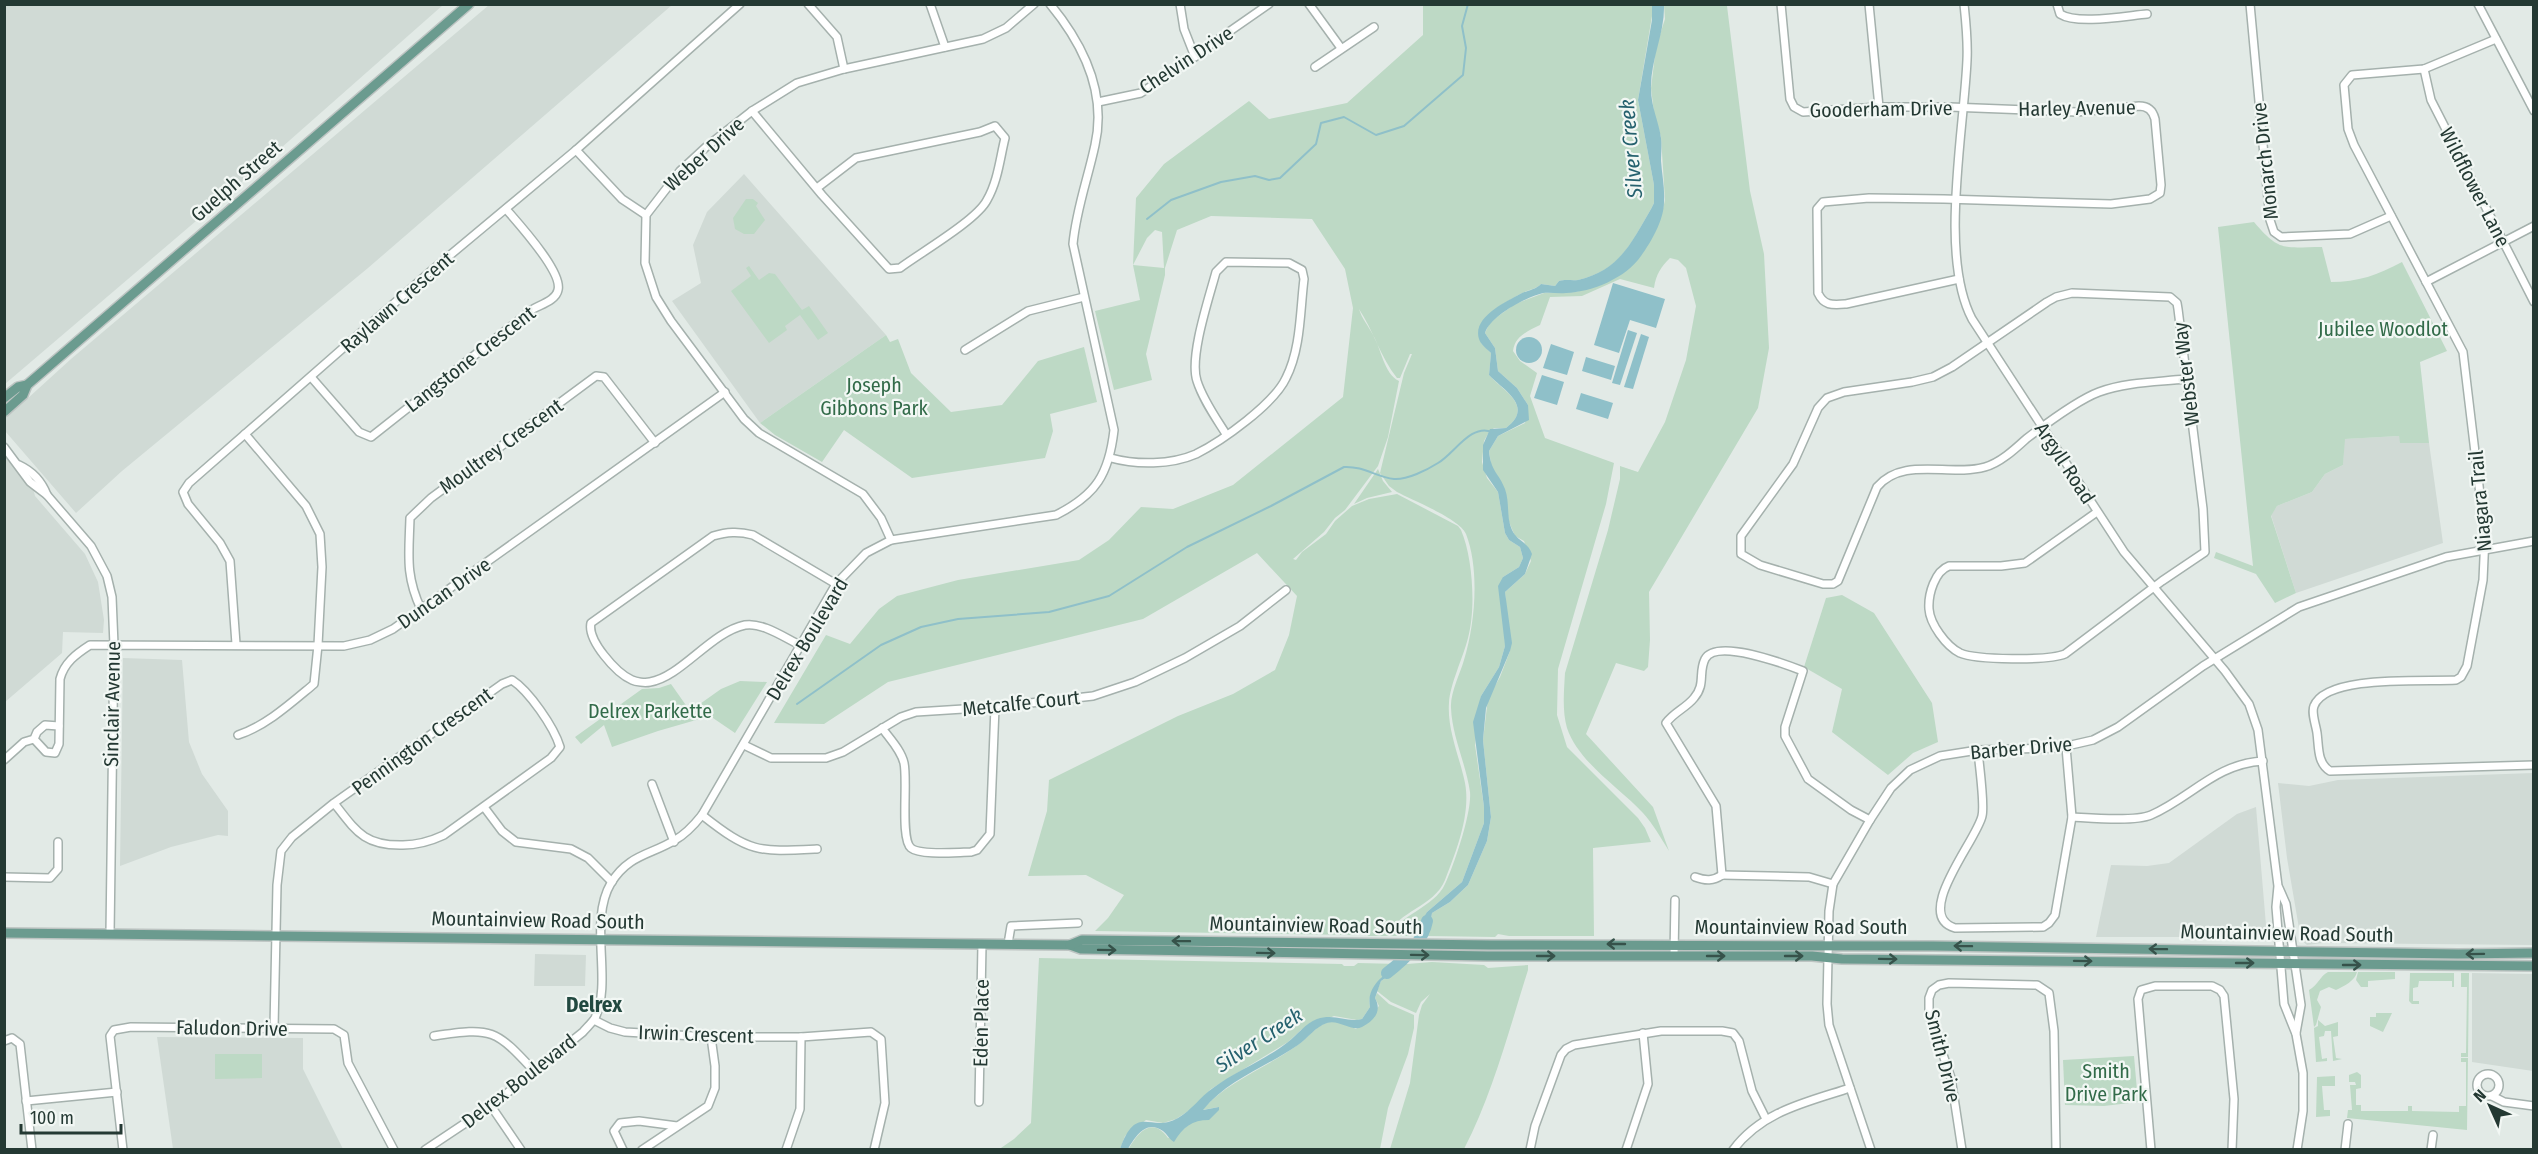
<svg xmlns="http://www.w3.org/2000/svg" width="2538" height="1154" font-family="'Fira Sans Condensed',sans-serif">
<rect width="100%" height="100%" fill="#e2eae6"/>
<g fill="#d0dad5">
<polygon points="5,4 443,4 443,5 264,163 5,384"/>
<polygon points="489,5 672,5 368,268 122,471 76,513 5,431 5,419 71,359"/>
<polygon points="744,174 886,335 760,423 672,301 701,283 693,245 707,212"/>
<polygon points="2399,436 2401,443 2429,443 2443,543 2296,593 2271,515 2277,506 2312,492 2325,474 2343,465 2344,439"/>
<polygon points="4,455 33,488 35,496 85,554 98,582 104,620 103,633 63,632 62,653 5,702"/>
<polygon points="123,658 182,660 189,742 202,774 228,811 228,836 218,835 171,847 120,866"/>
<polygon points="2533,773 2533,945 2323,943 2307,945 2301,940 2287,858 2278,783 2309,786 2338,780"/>
<polygon points="2256,807 2267,937 2096,937 2111,865 2147,866 2169,863 2237,814"/>
<polygon points="535,954 586,955 585,986 534,986"/>
<polygon points="2472,973 2533,974 2533,1071 2472,1062"/>
<polygon points="157,1037 303,1038 303,1069 343,1149 173,1149"/>
</g>
<g fill="#bdd9c5" fill-rule="evenodd">
<path d="M1423,5H1652L1653,10L1638,100L1654,185V203L1651,209C1631,243 1621,270 1578,280C1572,281 1566,279 1559,281L1555,286L1541,284C1535,290 1527,290 1520,294C1490,312 1490,308 1481,343L1491,353L1489,375C1503,391 1535,406 1506,428H1494L1489,432L1484,441L1482,462L1487,478L1498,492L1505,533L1509,540L1520,547L1523,558L1519,567L1503,577L1505,646L1499,667L1481,696L1475,745L1484,807V823L1462,882L1427,912L1420,936H1390C1397,916 1435,907 1445,884C1454,865 1472,812 1470,792C1466,764 1452,736 1451,708C1450,693 1460,674 1464,660C1475,624 1480,570 1466,534C1460,519 1412,500 1397,492L1389,486L1380,473L1404,373L1412,354H1410L1400,378H1397C1381,358 1373,330 1359,309C1362,319 1368,325 1373,335C1381,348 1384,374 1399,381L1388,437L1378,466L1345,510L1335,518L1324,532L1293,559L1296,560L1302,552L1326,534L1335,521L1352,506L1369,499L1397,494L1458,526L1461,530C1473,558 1476,609 1468,638C1463,658 1450,684 1449,703C1447,730 1460,758 1465,783C1471,814 1456,852 1445,880C1434,907 1397,911 1388,936H1368L1365,932L1354,935L1095,931L1108,918L1124,895L1086,875L1028,876L1047,811L1049,780L1178,716L1233,694L1275,670L1289,635L1297,596L1257,553L1143,619L888,682L824,724L774,723L826,635L850,644L879,609L897,596L958,580L1079,560L1109,540L1141,507L1173,509L1233,485L1343,397L1353,308L1345,269L1312,219L1211,216L1177,230L1165,268V275L1146,354L1152,380L1114,390L1095,311L1140,300L1133,265L1136,198L1164,164L1249,101L1269,119L1347,103L1423,35ZM1155,230L1162,232L1164,268L1133,265L1147,238Z"/>
<path d="M1664,5H1731L1727,6L1750,191L1764,254L1769,348L1758,408L1649,592L1650,640L1648,667L1644,671L1616,663L1586,734L1653,807L1669,851C1661,838 1653,824 1643,813C1619,787 1579,763 1567,728C1562,711 1564,690 1565,673L1608,530L1620,479V466L1638,472L1665,422L1686,360L1696,306L1686,268L1678,260L1670,258C1661,267 1656,274 1654,288L1620,279L1582,296L1550,297L1540,325C1528,331 1515,336 1513,351L1520,361L1537,373L1530,396L1545,438L1614,463L1606,504L1558,669L1557,715L1567,747L1638,818L1645,828L1651,842L1593,848L1594,936H1509L1498,934L1495,937L1428,936L1432,913L1450,902L1468,885L1487,841L1491,817L1483,740L1488,698L1500,677L1510,651L1505,592L1525,574L1531,561L1524,541L1515,536L1509,522L1504,489L1492,470L1489,451L1498,436L1525,423L1528,405L1517,388L1498,371L1495,348L1485,333L1490,322L1515,304L1544,293L1576,292L1609,281L1662,213L1665,200L1661,137L1654,113L1651,88L1656,47L1665,19Z"/>
<polygon points="746,199 753,199 758,203 756,206 765,220 754,234 744,234 735,229 733,218"/>
<path d="M2254,222C2280,253 2285,247 2322,247L2331,282C2358,282 2378,275 2402,262L2447,351L2420,362L2429,443H2400L2399,436L2345,439L2343,465L2325,474L2312,492L2277,506L2271,516L2296,593L2275,603L2256,574L2214,558L2216,552L2253,566L2218,227Z"/>
<polygon points="749,266 759,280 769,273 775,274 802,310 809,306 828,333 818,340 800,315 785,326 787,330 769,343 731,291 751,276 746,268"/>
<polygon points="886,335 890,342 898,339 911,373 951,412 1002,405 1038,361 1084,347 1097,402 1050,414 1053,431 1045,458 912,478 844,430 822,462 775,435 760,423"/>
<polygon points="1378,469 1383,481 1392,492 1367,498 1354,504"/>
<polygon points="1842,595 1874,613 1932,703 1938,742 1913,753 1888,775 1832,732 1842,689 1804,667 1826,598"/>
<polygon points="740,681 767,682 735,733 710,716 658,731 612,747 604,725 581,744 575,737 642,689 659,688 671,684 690,711 721,689"/>
<path d="M1039,958L1342,964L1344,966H1354L1358,963L1399,964C1386,974 1366,988 1370,1007L1362,1019L1357,1020L1334,1016L1301,1030L1288,1042L1211,1089L1193,1108L1176,1119L1163,1123L1146,1120L1125,1136L1120,1149L998,1150L1014,1139L1031,1123Z"/>
<path d="M1432,962L1484,965L1488,968L1528,965V970C1509,1030 1493,1093 1464,1149H1390L1410,1083L1419,1015L1422,1005L1430,994L1421,1002L1416,1013L1391,1002L1377,991L1381,981L1407,964Z"/>
<path d="M2328,972H2357C2355,981 2344,986 2336,990L2329,987L2320,991L2317,1000L2321,1007L2316,1025L2314,1027L2309,990C2318,985 2320,976 2328,972Z"/>
<polygon points="2358,972 2395,972 2395,979 2368,981 2368,987 2361,987 2356,980"/>
<polygon points="2410,973 2454,973 2454,987 2452,987 2452,981 2419,981 2418,987 2413,988 2413,1001 2419,1001 2419,1004 2412,1004 2409,1001"/>
<polygon points="2461,973 2469,973 2468,1057 2461,1057 2461,1053 2466,1053 2467,987 2461,987"/>
<path d="M1377,993L1389,1004L1414,1015V1028L1408,1054L1388,1108L1380,1149L1128,1150C1138,1132 1152,1116 1168,1138L1179,1133L1194,1120L1219,1107L1202,1110C1229,1080 1267,1068 1299,1044C1309,1037 1316,1025 1329,1022C1338,1020 1348,1025 1356,1029L1379,1006L1375,998Z"/>
<polygon points="2376,1013 2392,1013 2383,1032 2370,1026 2370,1017 2376,1017"/>
<polygon points="2318,1020 2325,1026 2338,1022 2338,1036 2333,1037 2336,1058 2342,1059 2333,1061 2331,1031 2325,1031 2324,1036 2319,1037 2322,1059 2327,1058 2327,1061 2316,1062 2314,1028 2318,1026"/>
<polygon points="215,1054 262,1054 262,1078 215,1079"/>
<polygon points="2134,1056 2138,1102 2104,1106 2065,1105 2063,1060"/>
<polygon points="2461,1058 2468,1058 2467,1130 2347,1118 2348,1110 2352,1110 2350,1085 2356,1085 2355,1082 2349,1082 2349,1075 2357,1072 2361,1075 2361,1088 2356,1089 2356,1105 2361,1105 2361,1111 2408,1111 2408,1106 2412,1106 2412,1111 2459,1112 2459,1106 2466,1106 2466,1062 2461,1062"/>
<polygon points="2335,1076 2335,1086 2322,1086 2324,1110 2330,1110 2330,1116 2316,1117 2317,1077"/>
</g>
<g fill="#8fc0c9">
<path d="M1652,5H1664C1665,33 1650,61 1651,89C1651,107 1659,122 1661,138C1662,146 1661,154 1661,161C1662,175 1665,189 1664,202C1664,220 1651,242 1641,256C1626,278 1592,292 1566,293C1558,294 1551,292 1543,293C1526,297 1490,316 1485,333L1495,348L1498,371L1517,388L1528,405L1529,420L1498,436L1489,451C1491,472 1499,473 1505,489C1510,503 1506,517 1512,530C1517,541 1528,542 1532,554L1525,574L1505,592L1512,643L1510,651L1486,708L1483,740L1491,817L1487,841L1468,885L1450,902L1432,913L1428,936H1420L1423,919L1427,912L1462,882L1484,823V807L1473,722L1481,696L1499,667L1505,646L1498,586L1503,577L1519,567L1523,558L1520,547L1509,540L1505,533L1498,492L1483,470V445L1490,429L1506,428C1535,406 1503,390 1489,375L1491,353C1487,349 1481,345 1479,339C1472,317 1506,302 1520,294C1528,290 1535,290 1541,284L1555,286L1559,281C1566,279 1572,281 1578,280C1620,270 1631,243 1651,209L1654,203V185L1638,100L1652,20Z"/>
<polygon points="1613,283 1665,299 1656,328 1630,320 1619,353 1594,345"/>
<polygon points="1628,330 1637,333 1620,385 1612,383"/>
<polygon points="1641,334 1649,337 1633,389 1624,387"/>
<circle cx="1529" cy="350" r="13"/>
<polygon points="1551,344 1574,352 1567,375 1543,368"/>
<polygon points="1586,357 1615,366 1611,380 1582,371"/>
<polygon points="1542,375 1564,382 1557,405 1534,398"/>
<polygon points="1581,393 1613,403 1608,419 1576,409"/>
<path d="M1399,964H1407L1381,981L1375,998C1382,1011 1375,1020 1362,1027C1351,1032 1339,1019 1327,1023C1315,1027 1308,1038 1298,1045C1266,1067 1227,1080 1203,1110L1219,1107V1110L1209,1120C1192,1120 1183,1127 1174,1142C1169,1139 1167,1134 1163,1131C1146,1119 1135,1137 1128,1149H1120C1137,1102 1150,1134 1178,1118C1192,1110 1200,1097 1213,1088C1236,1071 1265,1060 1288,1042C1298,1034 1305,1024 1317,1019C1335,1013 1347,1023 1362,1019L1370,1007C1366,986 1384,975 1399,964Z"/>
</g>
<g fill="none" stroke-linecap="round" stroke-linejoin="round">
<g stroke="#8fc0c9" stroke-width="2">
<polyline points="1147,219 1171,200 1221,182 1255,176 1269,180 1280,178 1316,144 1321,123 1344,117 1376,135 1404,126 1463,75 1466,48 1462,26 1468,4"/>
<path d="M797,704L881,645L921,627L958,619L1049,612L1109,596L1187,547L1271,506L1344,467C1364,466 1376,477 1394,479C1407,480 1427,470 1438,463C1454,454 1471,423 1492,432"/>
</g>
<path stroke="#8fc0c9" stroke-width="12" d="M1387,973C1404,960 1423,942 1427,921"/>
<g stroke="#a5b1ad" stroke-width="10">
<g id="minor">
<polyline points="808,4 837,37 844,69"/>
<polyline points="930,4 945,47"/>
<polyline points="1180,4 1184,29 1195,57"/>
<polyline points="1309,4 1341,48"/>
<path d="M1781,4L1790,99L1794,107L1803,112L1879,107H1950L2077,112L2139,106C2148,106 2153,111 2155,119L2161,185L2160,193L2150,199L2111,204L1944,199L1869,198L1823,202L1817,209L1818,293C1824,306 1832,305 1846,304L1959,279"/>
<polyline points="1869,4 1879,107"/>
<path d="M1964,4C1966,23 1968,41 1967,60C1964,131 1939,256 1972,319L2124,552L2225,671L2249,704L2258,730L2278,886L2276,907L2284,1004L2296,1034L2303,1073V1111L2297,1150"/>
<path d="M2057,4L2060,14C2077,25 2125,16 2147,14"/>
<polyline points="2250,4 2270,220 2274,232 2281,237 2350,234 2391,216"/>
<polyline points="2478,4 2534,111"/>
<path d="M2496,39L2424,69L2352,75L2344,85L2348,129L2354,145L2463,352L2485,536L2483,580L2467,666L2461,677L2456,680C2426,682 2326,674 2314,706C2311,713 2316,725 2317,733C2319,747 2317,763 2330,771L2534,765"/>
<polyline points="1315,67 1374,27"/>
<polyline points="2424,69 2431,100 2534,302"/>
<polyline points="1098,102 1141,93 1269,4"/>
<path d="M752,111L822,195L889,269L900,268C920,253 977,220 987,200C998,181 1000,158 1005,138L995,126L980,132L856,158L817,188"/>
<polyline points="576,150 622,199 646,215"/>
<polyline points="2426,282 2534,226"/>
<polyline points="965,350 1028,311 1084,297"/>
<path d="M311,377L359,432L371,437L533,309C542,304 556,300 558,290C563,272 518,223 506,209"/>
<polyline points="4,447 30,482 47,495 91,546 107,576 112,597 114,645 110,934"/>
<path d="M1111,458C1136,465 1171,465 1196,454C1222,441 1274,404 1286,378C1301,349 1300,311 1304,279L1302,270L1289,263L1226,262L1216,272C1209,298 1189,357 1197,381C1203,400 1216,418 1226,434"/>
<path d="M19,465C32,471 42,482 47,495"/>
<path d="M2097,512L2025,563L2001,566H1949C1935,571 1928,594 1929,609C1930,624 1946,646 1960,653C1976,660 2048,661 2065,654L2162,581L2205,552L2203,509L2178,309L2177,303L2170,297L2072,293L2056,297L2047,302L1952,367L1933,377L1912,382L1844,392L1827,398L1818,408L1793,464L1741,536V554L1760,565L1823,584H1833L1838,581L1877,487C1903,456 1949,477 1985,467C2000,463 2015,449 2026,439C2043,426 2080,399 2099,392C2126,382 2158,382 2185,379"/>
<polyline points="891,540 881,518 863,494 759,433 744,419 671,321 656,297 645,263 646,215 680,171 706,147 752,111 797,83 844,69 983,39 1006,28 1034,4"/>
<path d="M421,609C405,575 409,554 410,518L431,498L596,376L604,377L655,443"/>
<polyline points="236,644 230,561 220,543 188,504 183,492 189,483 431,271 576,150 740,4"/>
<path d="M800,645C785,638 762,622 745,625C711,632 681,677 650,682C645,683 636,682 632,680C616,673 587,640 591,623L713,536C727,532 738,531 753,535L836,584"/>
<path d="M882,728C890,739 901,750 904,763C908,781 900,839 911,848C921,856 958,852 971,852L977,850L990,834L995,707"/>
<path d="M238,735C266,726 291,703 314,684L318,645L322,567L320,534L306,506L245,434"/>
<path d="M34,739L46,752L55,753L59,744L60,679C64,663 76,654 90,645L344,646L370,640L393,629L725,392"/>
<polyline points="744,745 771,758 826,758 843,752 901,717 916,712 995,707 1093,696 1135,682 1185,658 1240,626 1286,590"/>
<path d="M1978,750C1979,765 1985,804 1982,816C1977,840 1912,915 1955,928L2043,927L2049,923L2055,915L2072,817L2066,747"/>
<polyline points="4,760 24,742 34,739 37,732 45,725 59,726"/>
<polyline points="652,784 674,842"/>
<polyline points="484,807 502,831 516,842 571,849 588,858 612,882"/>
<path d="M702,815C750,853 758,852 817,849"/>
<path d="M2072,817C2091,818 2135,822 2151,815C2192,797 2215,764 2263,761"/>
<path d="M1722,875L1716,806L1666,723C1674,712 1686,708 1694,698C1706,684 1698,673 1705,659C1716,638 1785,664 1803,671L1785,727V736L1808,779L1851,810L1870,820"/>
<polyline points="1722,875 1809,877 1833,884"/>
<polyline points="4,877 50,878 58,869 58,842"/>
<path d="M1695,877C1706,881 1713,881 1722,875"/>
<polyline points="2279,888 2286,904 2301,1005 2296,1033"/>
<polyline points="1008,944 1011,926 1078,923"/>
<polyline points="1674,955 1675,900"/>
<polyline points="594,1020 610,1028 625,1032 711,1037 801,1037 871,1032 881,1039 885,1103 874,1150"/>
<path d="M274,1028L277,885L281,851L292,837L334,803L502,684L512,680C529,691 554,727 560,747L551,758L444,835C431,841 417,845 403,845C364,846 356,831 334,803"/>
<path d="M434,1036C493,1027 495,1029 535,1072"/>
<polyline points="4,1041 12,1038 20,1044 32,1150"/>
<circle cx="2488" cy="1085" r="11"/>
<polyline points="2492,1096 2504,1102 2534,1106"/>
<polyline points="26,1101 117,1092"/>
<polyline points="979,1102 982,944"/>
<polyline points="491,1106 521,1150"/>
<polyline points="123,1150 110,1036 114,1030 131,1027 334,1029 344,1035 348,1063 394,1150"/>
<path d="M425,1150L491,1106L583,1032C586,1028 592,1023 595,1018C613,981 588,922 611,883C629,854 651,855 675,840C686,834 694,825 702,815L836,584L866,553L891,540L1056,515C1096,495 1109,474 1114,430L1073,244C1076,210 1088,178 1095,145C1107,92 1083,44 1050,4"/>
<polyline points="623,1150 614,1131 620,1123 639,1121 677,1126"/>
<polyline points="642,1150 708,1106 715,1088 715,1066 711,1037"/>
<polyline points="786,1150 800,1109 801,1037"/>
<polyline points="1530,1150 1535,1126 1561,1055 1566,1049 1574,1045 1661,1031 1722,1031 1733,1033 1739,1041 1752,1091 1766,1119"/>
<polyline points="1626,1150 1648,1084 1643,1033"/>
<path d="M1733,1150C1762,1111 1807,1102 1850,1088"/>
<polyline points="1871,1150 1829,1025 1827,1004 1829,911 1833,884 1870,820 1891,788 1910,770 1940,756 1978,750 2058,748 2093,740 2118,727 2203,666 2299,607 2446,557 2534,541"/>
<polyline points="1962,1150 1951,1078 1929,1014 1929,998 1932,990 1939,985 1949,983 2037,985 2049,993 2054,1031 2056,1150"/>
<polyline points="2151,1150 2138,999 2141,990 2155,986 2212,986 2220,990 2224,996 2234,1099 2232,1150"/>
<polyline points="2345,1150 2348,1124"/>
<polyline points="2431,1150 2433,1135"/>
</g>
</g>
<g stroke="#bdc4c2" stroke-width="12">
<g id="major">
<polyline points="4,398 18,387 27,385 469,4"/>
<polyline points="4,412 23,395 27,385"/>
<polyline points="4,933 1070,945 1081,949 1487,956 1812,956 1842,959 2534,966"/>
<polyline points="1070,945 1082,940 1491,945 1933,946 2458,954 2534,953"/>
</g>
</g>
<use href="#minor" stroke="#fff" stroke-width="7"/>
<use href="#major" stroke="#6b9b8f" stroke-width="9"/>
</g>
<defs><path id="oneway-shaft" d="M-6 0H5M1.5-3L5.5 0L1.5 3" fill="none" stroke-width="1.6" stroke-linecap="round" stroke-linejoin="round" transform="scale(1.5)"/></defs>
<g stroke="#36524a">
<use href="#oneway-shaft" transform="translate(1181 941) rotate(-179)"/>
<use href="#oneway-shaft" transform="translate(1616 944) rotate(180)"/>
<use href="#oneway-shaft" transform="translate(1963 946) rotate(-179)"/>
<use href="#oneway-shaft" transform="translate(2158 949) rotate(-179)"/>
<use href="#oneway-shaft" transform="translate(1107 950) rotate(1)"/>
<use href="#oneway-shaft" transform="translate(1266 953) rotate(1)"/>
<use href="#oneway-shaft" transform="translate(2475 954) rotate(179)"/>
<use href="#oneway-shaft" transform="translate(1420 955) rotate(1)"/>
<use href="#oneway-shaft" transform="translate(1546 956)"/>
<use href="#oneway-shaft" transform="translate(1716 956)"/>
<use href="#oneway-shaft" transform="translate(1794 956)"/>
<use href="#oneway-shaft" transform="translate(1888 959) rotate(1)"/>
<use href="#oneway-shaft" transform="translate(2083 961) rotate(1)"/>
<use href="#oneway-shaft" transform="translate(2245 963)"/>
<use href="#oneway-shaft" transform="translate(2352 965)"/>
</g>
<g text-anchor="middle" stroke-width="4.5" stroke-linejoin="round" paint-order="stroke">
<g font-size="20" fill="#243933" stroke="#f2f7f4">
<text transform="translate(1186 60) rotate(-33)" y="7">Chelvin Drive</text>
<text transform="translate(2077 108) rotate(-1)" y="7">Harley Avenue</text>
<text transform="translate(1881 109) rotate(-1)" y="7">Gooderham Drive</text>
<text transform="translate(704 154) rotate(-42)" y="7">Weber Drive</text>
<text transform="translate(2265 161) rotate(-96)" y="7">Monarch Drive</text>
<text transform="translate(236 181) rotate(-41)" y="7">Guelph Street</text>
<text transform="translate(2475 187) rotate(63)" y="7">Wildflower Lane</text>
<text transform="translate(397 302) rotate(-41)" y="7">Raylawn Crescent</text>
<text transform="translate(470 359) rotate(-38)" y="7">Langstone Crescent</text>
<text transform="translate(2186 374) rotate(-97)" y="7">Webster Way</text>
<text transform="translate(501 446) rotate(-36)" y="7">Moultrey Crescent</text>
<text transform="translate(2065 463) rotate(57)" y="7">Argyll Road</text>
<text transform="translate(2480 501) rotate(-95)" y="7">Niagara Trail</text>
<text transform="translate(444 593) rotate(-35)" y="7">Duncan Drive</text>
<text transform="translate(807 639) rotate(-59)" y="7">Delrex Boulevard</text>
<text transform="translate(1021 703) rotate(-6)" y="7">Metcalfe Court</text>
<text transform="translate(112 704) rotate(-89)" y="7">Sinclair Avenue</text>
<text transform="translate(422 741) rotate(-36)" y="7">Pennington Crescent</text>
<text transform="translate(2021 748) rotate(-5)" y="7">Barber Drive</text>
<text transform="translate(538 920) rotate(1)" y="7">Mountainview Road South</text>
<text transform="translate(1316 925) rotate(1)" y="7">Mountainview Road South</text>
<text x="1801" y="934">Mountainview Road South</text>
<text transform="translate(2287 933) rotate(1)" y="7">Mountainview Road South</text>
<text transform="translate(981 1023) rotate(-89)" y="7">Eden Place</text>
<text transform="translate(232 1028) rotate(1)" y="7">Faludon Drive</text>
<text transform="translate(696 1034) rotate(2)" y="7">Irwin Crescent</text>
<text transform="translate(1943 1056) rotate(76)" y="7">Smith Drive</text>
<text transform="translate(519 1081) rotate(-38)" y="7">Delrex Boulevard</text>
</g>
<g font-size="20" fill="#326b49" stroke="#f2f7f4">
<text x="2383" y="336">Jubilee Woodlot</text>
<text x="874" y="392">Joseph<tspan x="874" dy="23">Gibbons Park</tspan></text>
<text x="650" y="718">Delrex Parkette</text>
<text x="2106" y="1078">Smith<tspan x="2106" dy="23">Drive Park</tspan></text>
</g>
<g font-size="21" font-style="italic" fill="#25616e" stroke="#f2f7f4">
<text transform="translate(1631 149) rotate(-95)" y="7">Silver Creek</text>
<text transform="translate(1259 1040) rotate(-33)" y="7">Silver Creek</text>
</g>
<g font-size="21" font-weight="bold" fill="#224940" stroke="#f2f7f4">
<text x="594" y="1012">Delrex</text>
</g>
</g>
<rect width="2538" height="1154" fill="none" stroke="#243933" stroke-width="12"/>
<g transform="translate(2490 1106) rotate(315)" stroke="#f2f7f4" stroke-width="4.5" paint-order="stroke">
<path d="M0-4.5L10 22L0 15L-10 22Z" fill="#243933"/>
<text y="-9" font-size="16" font-weight="bold" text-anchor="middle" fill="#243933">N</text>
</g>
<path d="M21 1124v9h100v-9" fill="none" stroke="#243933" stroke-width="3"/>
<text x="30" y="1124" font-size="18" fill="#243933" stroke="#f2f7f4" stroke-width="4.5" paint-order="stroke">100 m</text>
</svg>
